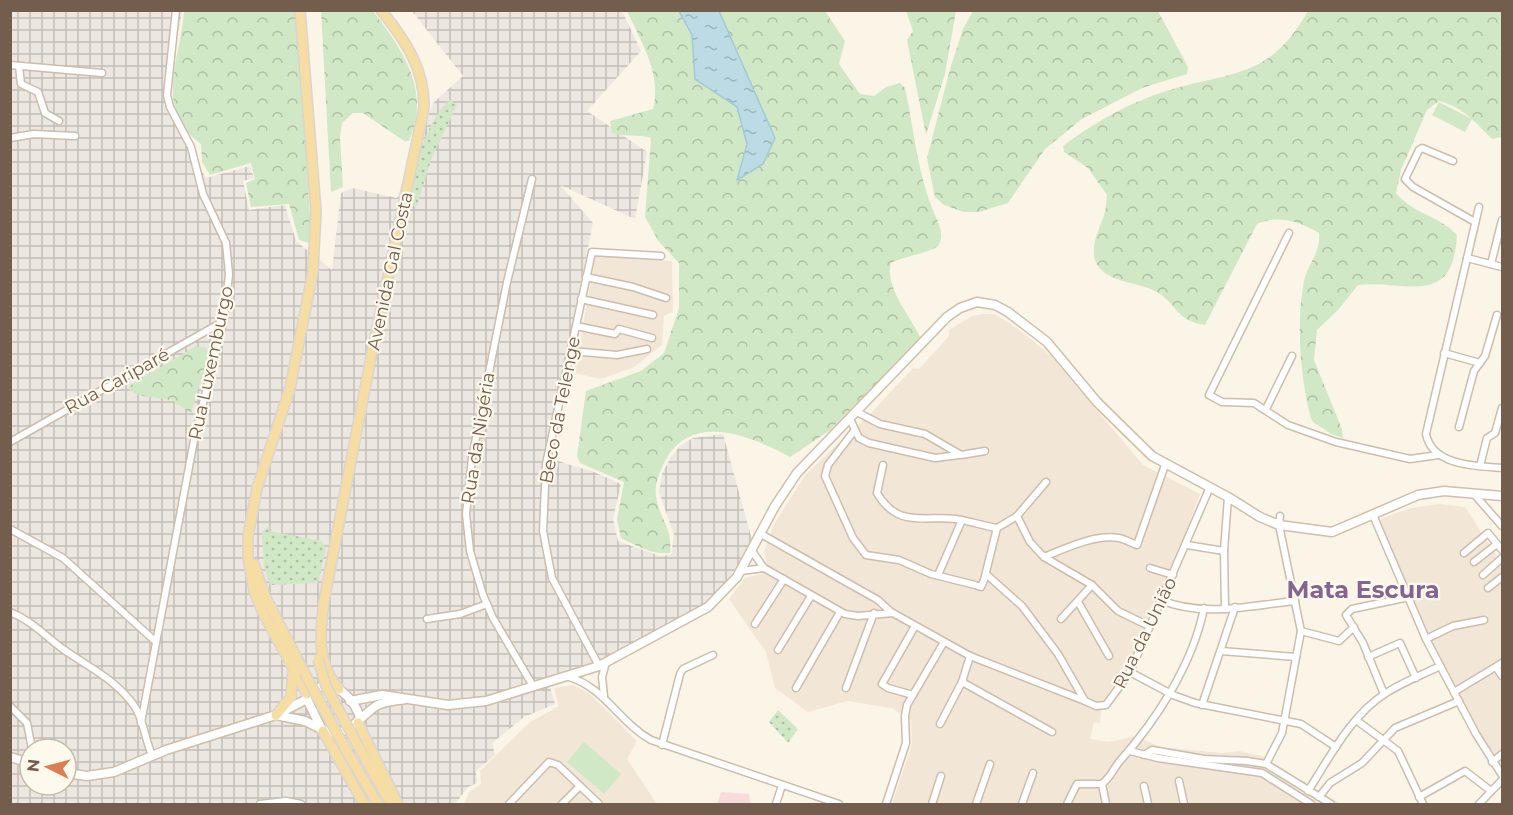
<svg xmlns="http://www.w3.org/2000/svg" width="1513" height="815" font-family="Montserrat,sans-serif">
<defs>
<pattern id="industrial-grid" width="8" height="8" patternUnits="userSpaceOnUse" patternTransform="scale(1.5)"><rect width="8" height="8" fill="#ece7e0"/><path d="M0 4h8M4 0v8" fill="none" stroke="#c4beb8"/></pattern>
<pattern id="grass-dots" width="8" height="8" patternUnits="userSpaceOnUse" patternTransform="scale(1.5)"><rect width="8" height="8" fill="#d1e8c6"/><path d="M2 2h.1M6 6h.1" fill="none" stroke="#aebfa3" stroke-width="1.8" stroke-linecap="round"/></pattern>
<pattern id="forest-crowns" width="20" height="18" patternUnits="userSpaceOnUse" patternTransform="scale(1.5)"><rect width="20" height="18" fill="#d1e8c6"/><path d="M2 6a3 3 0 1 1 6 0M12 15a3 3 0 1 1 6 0" fill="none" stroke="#aebfa3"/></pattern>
<pattern id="water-ripples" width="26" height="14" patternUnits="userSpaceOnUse" patternTransform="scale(1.5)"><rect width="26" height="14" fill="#bcdbe4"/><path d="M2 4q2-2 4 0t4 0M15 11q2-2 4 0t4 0" fill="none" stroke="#9db5bb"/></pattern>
</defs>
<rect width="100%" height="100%" fill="#fbf5e7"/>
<g fill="#f2e7d6">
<polygon points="596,254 672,261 673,311 664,316 662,345 634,367 601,379 574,373"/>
<polygon points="983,314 994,314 1017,328 1050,355 1143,465 1200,494 1173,566 1130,661 1102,703 1100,723 1094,722 1090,739 1109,742 1136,736 1160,747 1222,753 1239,751 1262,756 1341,804 892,804 912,744 911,720 891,708 847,701 808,712 775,688 766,652 729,599 745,578 764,573 767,564 764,551 774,524 806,474 869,415 913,368 919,369 949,336 949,330 972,316"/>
<polygon points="1439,504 1465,507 1502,564 1502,774 1472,732 1432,659 1380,519 1411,508"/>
<polygon points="573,685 589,693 637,741 627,759 657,804 464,804 469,792 481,784 480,771 530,722 559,706 554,688"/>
</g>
<path fill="url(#industrial-grid)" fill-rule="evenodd" d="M10,11H182L180,25L163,79L167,111L206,178L250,166L254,178L243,181L249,210L285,205L296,241L332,270L341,193L352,188L397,198L433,103L463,76L412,11H622L641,51L587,111L647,152L635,219L560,185L593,223L545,457L594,472L621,484L613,519L618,541L660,556L671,555L674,535L659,492L662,474L671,457L681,445L693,438L723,434L752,540L747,553L718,592L711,600L594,663L547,677L555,704L524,717L492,743L495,755L476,771L477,783L468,787L455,804H11ZM30,749H66V785H30Z"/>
<polygon fill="#f8dbdc" points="721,792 749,794 750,804 717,804"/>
<g fill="url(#grass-dots)">
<path d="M450,100L457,105L431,160L417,205L410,207C408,180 428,116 450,100Z"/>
<polygon points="270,525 269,531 322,541 326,549 318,583 270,585 264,566 262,532"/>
<polygon points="778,710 798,729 788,743 769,722"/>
</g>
<g fill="url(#forest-crowns)">
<path d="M184,11H296L312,244L299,240L289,204L251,207L246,183L255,179L251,163L210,175L202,162L201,144C152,108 181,59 184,11Z"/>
<path d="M321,11H373C402,49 432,91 409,141H404L363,113H353L342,123L340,137L343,187L331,192Z"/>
<path d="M627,11H825L845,41L839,64L860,94L874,96L886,87L900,83L905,88C914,130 918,176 935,215C939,224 945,236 938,246C933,252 901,257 891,263C884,288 912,318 921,339L829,431L790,457C751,436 692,411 665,461C660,471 654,485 656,496C659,519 673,527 670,553C652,555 637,546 621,538L617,520L624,482L580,463L577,456L586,391L641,371L664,353L679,308V263L659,242L645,217L651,138C638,134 626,137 612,133L610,121L653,109C662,74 641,42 627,11Z"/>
<polygon points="906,11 956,11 945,74 926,135 907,40 913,31"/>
<polygon points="973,11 1158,11 1188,67 1187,74 1142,88 1082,119 1045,149 1008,203 979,212 964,212 944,205 935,197 927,158 950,69 963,29"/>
<path d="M1308,11H1502V137L1492,139C1475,122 1463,107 1439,101L1427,110L1401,170L1396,193C1413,214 1440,216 1457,235C1453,310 1405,279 1358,285L1338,310L1317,330L1314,360L1342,429L1343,438L1331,434L1312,421C1300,382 1296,322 1304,281C1308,264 1321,252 1319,233C1301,222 1277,214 1257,224L1205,325C1176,321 1178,305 1157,292C1145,285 1130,284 1117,279C1084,267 1093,243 1103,218C1106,212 1106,203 1107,195L1088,168L1064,152L1063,146C1096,121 1136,99 1176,88C1240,71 1271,75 1308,11Z"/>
<polygon points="196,346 205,347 209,354 191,413 171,400 142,396 129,390 129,386"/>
</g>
<g fill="#d1e8c6">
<polygon points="1439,102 1472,119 1465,132 1432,115"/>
<polygon points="584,742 621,774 604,794 567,762"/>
</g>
<polygon fill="url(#water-ripples)" stroke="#a3c9d5" stroke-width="1.5" points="679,11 719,11 775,138 763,164 737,180 747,144 737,107 695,79 692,35"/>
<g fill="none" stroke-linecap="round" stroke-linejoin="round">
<g stroke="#ccbdae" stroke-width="9">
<g id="minor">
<polyline points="10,65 102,73"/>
<polyline points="19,66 21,84 38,92 45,113 59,121"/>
<polyline points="10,138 34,134 75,136"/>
<polyline points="1453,161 1422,148 1419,150 1405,179 1413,187 1475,222"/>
<polyline points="532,179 507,282 472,458 466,514 470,551 483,595 493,618 533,686"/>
<path d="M1479,207L1426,434C1432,466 1476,466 1502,468"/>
<polyline points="1289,233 1209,395 1222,402 1254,403 1288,425 1336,442 1410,459 1438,455"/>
<polyline points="1467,258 1502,267"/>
<polyline points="1491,264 1502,220"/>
<polyline points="586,277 633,287 666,298"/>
<polyline points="581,299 653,315"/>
<polyline points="576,326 615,334 619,329 652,338"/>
<polyline points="571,351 617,355 647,349"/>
<polyline points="1444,353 1480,363"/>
<polyline points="1266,409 1292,356"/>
<polyline points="857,412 880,424 925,434 961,455 985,451"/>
<polyline points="850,419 859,438 869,443 935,458 959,455"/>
<polyline points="1459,427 1474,371 1485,356 1497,315"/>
<polyline points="854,431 828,465 825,476 853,538 866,555 899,560 931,574 975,585 981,587 984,580 997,528 1017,516 1046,482"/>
<polyline points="10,442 224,321"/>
<path d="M883,465L877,493C898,529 925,515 956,519C970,521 983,526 997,528"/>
<polyline points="1480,466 1487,438 1495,433 1502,408"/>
<polyline points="1473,493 1502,526"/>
<polyline points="1373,515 1426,639 1476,734 1502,775"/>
<polyline points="1017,516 1030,542 1044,557 1092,585 1118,611 1149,626"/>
<polyline points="10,529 63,558 155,641"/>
<polyline points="761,534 878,600 892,613"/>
<polyline points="1187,545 1224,551"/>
<polyline points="752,551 764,568 845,614 858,616 893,613 970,656 1085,701"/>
<polyline points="1464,553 1488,533 1502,550"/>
<path d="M1044,557C1066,548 1095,534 1119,538C1125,539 1131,543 1137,545L1165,465"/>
<polyline points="1474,562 1497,544"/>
<polyline points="1150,568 1173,575"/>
<polyline points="741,571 764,568"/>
<polyline points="986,574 1022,606 1058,654 1085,701 1096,706 1106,705 1130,672 1210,487"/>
<polyline points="938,575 962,520"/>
<polyline points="1483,575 1502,558"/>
<polyline points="1488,588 1502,577"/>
<path d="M1161,600C1203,618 1252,605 1295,601"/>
<polyline points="1078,602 1109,656"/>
<polyline points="1225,609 1224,551 1228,497"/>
<path d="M10,612C31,620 45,636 63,649C88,667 117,680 135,707C144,721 145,740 152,755"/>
<polyline points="427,619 460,614 487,604"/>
<polyline points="1061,619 1092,585"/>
<polyline points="755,624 784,579"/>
<polyline points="1301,631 1339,641 1354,627"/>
<polyline points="1426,639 1453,626 1484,620"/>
<polyline points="778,650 811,596"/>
<polyline points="1221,651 1296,657"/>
<polyline points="1368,657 1400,643 1416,678"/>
<polyline points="599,666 552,578 543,531 546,464 592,252 661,256"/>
<polyline points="1496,667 1502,676"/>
<polyline points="1130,672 1173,695 1195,703 1301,724 1336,747"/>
<path d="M569,677C604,687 619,722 651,740L839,804"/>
<polyline points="962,682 1052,732"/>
<polyline points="796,688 840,612"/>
<polyline points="846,688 874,613"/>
<polyline points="1454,692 1502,663"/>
<polyline points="1384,694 1363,643 1346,615 1352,609 1409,597"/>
<polyline points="913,695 888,688 882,684 915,626"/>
<polyline points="604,696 602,677 606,662"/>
<polyline points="1202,705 1235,607"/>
<polyline points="10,706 27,723 32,749"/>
<polyline points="1356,720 1398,751 1423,804"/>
<polyline points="141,723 195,435 224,320 229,274 226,243 203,194 191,147 170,107 167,95 176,10"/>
<polyline points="940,724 962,682 970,656"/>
<polyline points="662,745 680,674 683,669 713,655"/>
<polyline points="1130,751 1158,758 1262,773 1311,804"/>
<polyline points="1144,755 1152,750 1204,759 1247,761 1266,764 1331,804"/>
<polyline points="1492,762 1502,754"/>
<polyline points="1266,764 1282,733 1301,631 1279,525 1280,516"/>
<polyline points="1179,781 1184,804"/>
<path d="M1102,784C1110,778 1113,770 1119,762C1156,721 1193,664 1204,608"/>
<polyline points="1102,784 1106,804"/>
<polyline points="1144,786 1148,804"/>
<path d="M1308,791C1330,757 1351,715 1386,693C1403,682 1422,675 1440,666"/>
<polyline points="1319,797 1330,783 1362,763 1395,728 1459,701"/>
<polyline points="1419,797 1465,771 1491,791"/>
<polyline points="260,804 286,801 301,804"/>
<polyline points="509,804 549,762 558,765 599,804"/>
<polyline points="562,804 580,786"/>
<polyline points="776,804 782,785"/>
<polyline points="886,804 906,743 905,716 907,705 944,642"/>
<polyline points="932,804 941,776"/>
<polyline points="976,804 990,764"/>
<polyline points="1022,804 1033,773"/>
<polyline points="1067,804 1077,784 1102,784"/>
<polyline points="1479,804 1502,780"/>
</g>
</g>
<g stroke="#cfbeab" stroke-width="11">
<g id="secondary">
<polyline points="350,701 382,695 448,705 486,701 599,666 708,607 737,577 775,506 797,473 947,317 960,308 977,302 995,305 1008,312 1047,342 1097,402 1152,456 1228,497 1260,517 1279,525 1332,532 1418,495 1444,491 1502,496"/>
<polyline points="276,715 305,721 321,729"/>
<path d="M360,718C356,703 341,685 324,685L307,694V699L322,730C346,741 358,718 376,706C384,701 395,701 405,699"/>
<polyline points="10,757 30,763"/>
<polyline points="66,773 87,776 114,772 166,750 276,715 307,699"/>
</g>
</g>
<g stroke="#dbd5d1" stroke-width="12">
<g id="primary">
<polyline points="300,10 316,211 313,271 290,388 257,488 248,536 248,558 254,591 263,613 307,694"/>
<polyline points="254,564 265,596 304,672"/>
<path d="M339,689C316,663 320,633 324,601L372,352L424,108C425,69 405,40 381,10"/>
<polyline points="276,715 291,697 293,671"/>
<polyline points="358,723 398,804"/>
<polyline points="323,731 364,804"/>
<polyline points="357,744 391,804"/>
<polyline points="347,752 378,804"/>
</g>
</g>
<use href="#minor" stroke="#fff" stroke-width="6"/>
<use href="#secondary" stroke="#fff" stroke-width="8"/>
<use href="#primary" stroke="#f5dda4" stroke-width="9"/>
<g stroke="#dbd5d1" stroke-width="12" stroke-linecap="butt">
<g id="primary-bridge">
<polyline points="318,659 326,686 357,744"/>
<polyline points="304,672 347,752"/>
</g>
</g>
<use href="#primary-bridge" stroke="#f5dda4" stroke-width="9"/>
</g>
<g text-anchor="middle" stroke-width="4.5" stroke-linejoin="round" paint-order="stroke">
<g font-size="18" fill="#735d4d" stroke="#fef9ed">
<text transform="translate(390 271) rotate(-78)" y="6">Avenida Gal Costa</text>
<text transform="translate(211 363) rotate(-78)" y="6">Rua Luxemburgo</text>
<text transform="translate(117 381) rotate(-29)" y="6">Rua Cariparé</text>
<text transform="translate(560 410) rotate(-79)" y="6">Beco da Telenge</text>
<text transform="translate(478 438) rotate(-81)" y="6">Rua da Nigéria</text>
<text transform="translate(1145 633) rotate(-64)" y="6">Rua da União</text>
</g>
<g font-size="24" font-weight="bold" fill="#84658f" stroke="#fef9ed">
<text x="1363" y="598">Mata Escura</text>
</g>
</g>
<rect width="1513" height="815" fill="none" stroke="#735d4d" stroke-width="24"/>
<g transform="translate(48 767) rotate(276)"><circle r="28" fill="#fef9ed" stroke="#c6bbad" stroke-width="1.5"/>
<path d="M0-4.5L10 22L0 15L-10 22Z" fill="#dd7d54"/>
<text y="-9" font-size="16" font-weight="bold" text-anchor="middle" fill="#735d4d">N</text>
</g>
</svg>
